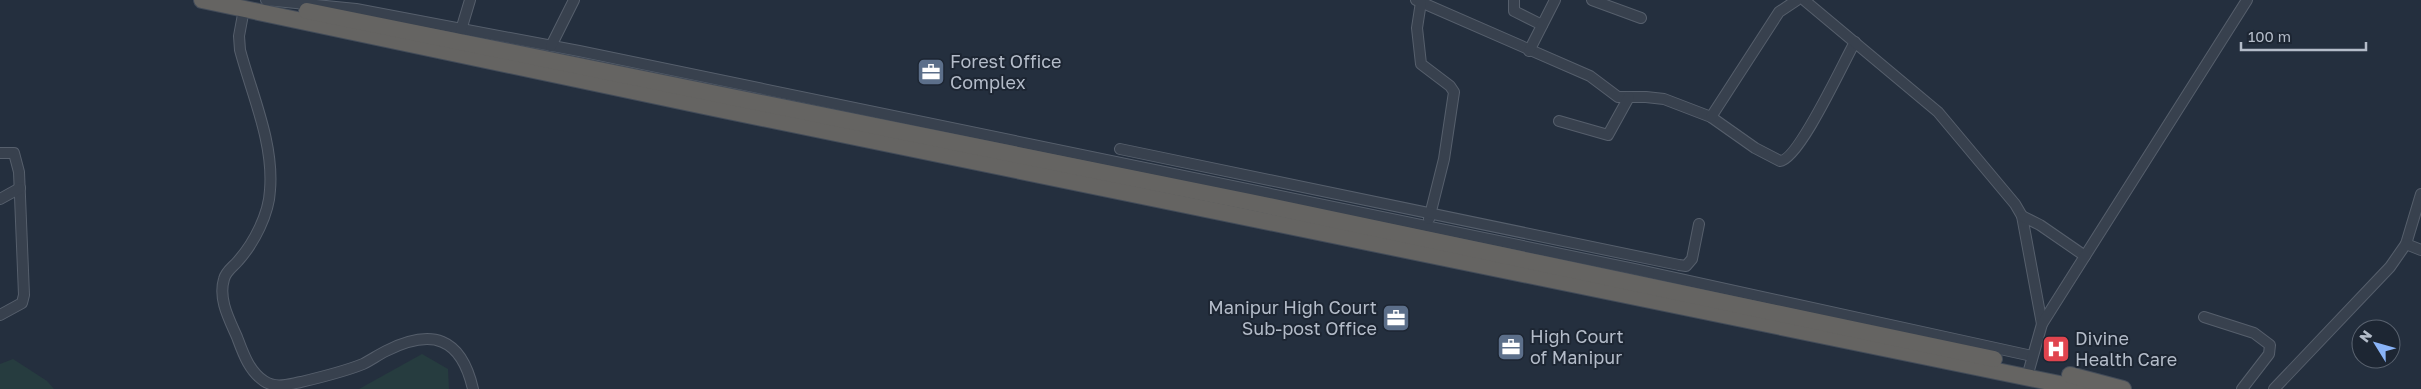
<svg xmlns="http://www.w3.org/2000/svg" width="2421" height="389" font-family="'Golos Text',sans-serif">
<rect width="100%" height="100%" fill="#242f3e"/>
<g fill="#263c3f">
<polygon points="422,354 448,369 449,389 359,389"/>
<polygon points="13,359 47,381 54,389 0,389 0,364"/>
</g>
<g fill="none" stroke-linecap="round" stroke-linejoin="round">
<g stroke="#565f6c" stroke-width="12">
<g id="minor">
<polyline points="266,0 356,9 579,51 1634,269 2032,356"/>
<path d="M1416,0L1590,76L1618,97H1646L1664,99L1711,117L1755,148L1780,161C1799,160 1844,61 1855,42"/>
<polyline points="1514,0 1514,11 1542,25"/>
<polyline points="1592,0 1641,18"/>
<polyline points="1804,0 1938,112 2015,204 2022,216 2042,324"/>
<polyline points="1421,2 1417,28 1421,64 1450,86 1454,92 1444,159 1429,219"/>
<path d="M244,9L239,36L240,50C252,95 274,143 270,190C269,214 254,243 238,261C233,267 226,271 224,279C218,299 229,319 237,337C243,353 249,371 264,381C276,389 289,384 301,382C322,377 343,372 363,364C371,360 378,355 386,351C432,328 461,337 473,389"/>
<polyline points="461,30 470,0"/>
<polyline points="551,46 574,0"/>
<polyline points="1529,51 1555,0"/>
<polyline points="1711,117 1779,12 1797,0"/>
<polyline points="1559,121 1608,135 1629,97"/>
<polyline points="1120,149 1679,265 1686,266 1692,259 1699,224"/>
<polyline points="0,153 14,153 19,172 24,295 22,303 0,315"/>
<polyline points="0,199 20,188"/>
<polyline points="2022,216 2040,225 2085,256"/>
<polyline points="2406,244 2421,194"/>
<polyline points="2204,317 2254,333 2270,345 2269,354 2242,389"/>
<polyline points="2027,377 2042,324 2247,0"/>
<polyline points="2274,389 2390,267 2406,244 2421,250"/>
</g>
</g>
<g stroke="#434c59" stroke-width="18">
<g id="trunk">
<polyline points="202,0 704,106 2084,389"/>
<polyline points="307,11 1250,202 1994,359"/>
<polyline points="2070,375 2123,389"/>
</g>
</g>
<use href="#minor" stroke="#38414e" stroke-width="10"/>
<use href="#trunk" stroke="#656462" stroke-width="16"/>
</g>
<defs>
<g id="office-square" transform="scale(1.4375)"><rect x="-9" y="-9" width="18" height="18" rx="4" fill="#5c6f8a" stroke="#1d2633"/><path d="M-6-3h4V-5.5h4V-3h4V5H-6ZM-1-4.5V-3h2v-1.5ZM-6 0V1H6V0Z" fill="#fff"/></g>
<g id="hospital-square" transform="scale(1.4375)"><rect x="-9" y="-9" width="18" height="18" rx="4" fill="#e0444e" stroke="#1d2633"/><path d="M-5-5h3v3.5h4V-5h3V5h-3V1.5h-4V5h-3Z" fill="#fff"/></g>
</defs>
<g fill-rule="evenodd">
<use href="#office-square" x="931" y="72"/>
<use href="#office-square" x="1396" y="318"/>
<use href="#office-square" x="1511" y="347"/>
<use href="#hospital-square" x="2056" y="349"/>
</g>
<g text-anchor="middle" stroke-width="4" stroke-linejoin="round" paint-order="stroke">
<g font-size="18" fill="#b4bcc9" stroke="#1d2633" text-anchor="start">
<text x="950" y="68">Forest Office<tspan x="950" dy="21">Complex</tspan></text>
<text x="1377" y="314" text-anchor="end">Manipur High Court<tspan x="1377" dy="21">Sub-post Office</tspan></text>
<text x="1530" y="343">High Court<tspan x="1530" dy="21">of Manipur</tspan></text>
<text x="2075" y="345">Divine<tspan x="2075" dy="21">Health Care</tspan></text>
</g>
</g>
<g transform="translate(2376 344) rotate(307)"><circle r="24" fill="#1d2633" stroke="#59626f"/>
<path d="M0-4L9 19L0 12L-9 19Z" fill="#8ab4f8"/>
<text y="-8" font-size="14" font-weight="bold" text-anchor="middle" fill="#b4bcc9">N</text>
</g>
<path d="M2241 42v8h125v-8" fill="none" stroke="#b4bcc9" stroke-width="2.5"/>
<text x="2248" y="42" font-size="15" fill="#b4bcc9" stroke="#1d2633" stroke-width="4" paint-order="stroke">100 m</text>
</svg>
